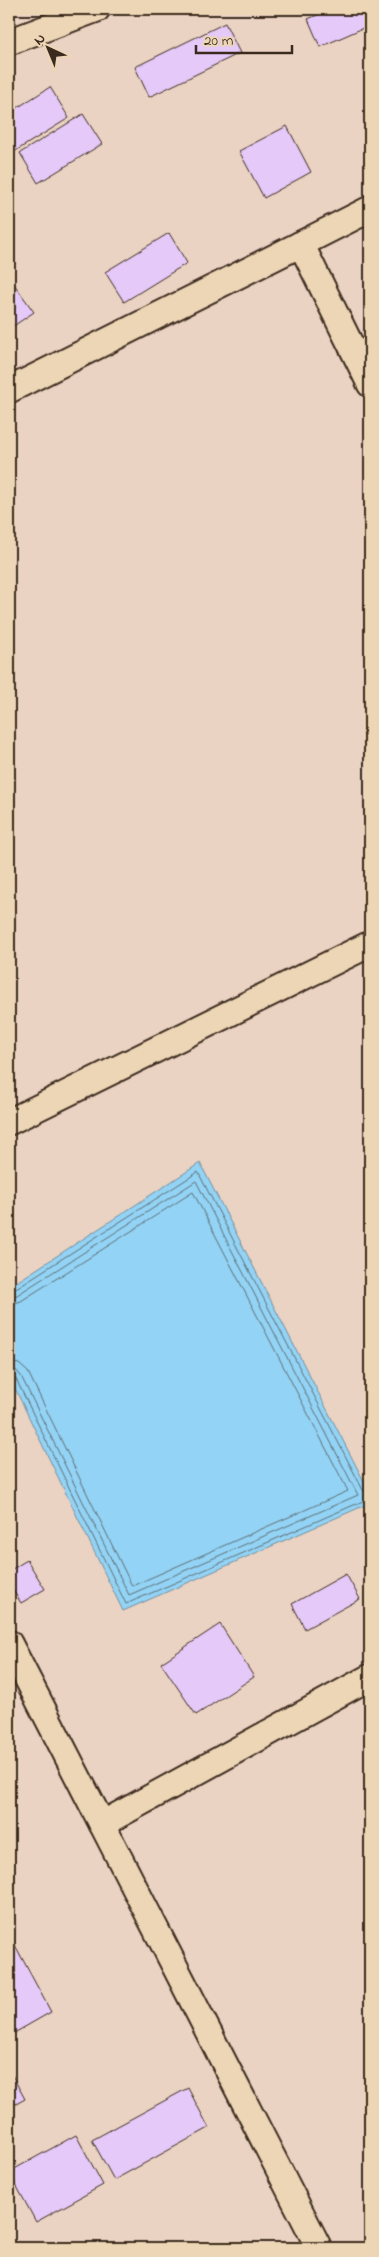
<svg xmlns="http://www.w3.org/2000/svg" width="379" height="2257" font-family="'Indie Flower',sans-serif">
<rect width="100%" height="100%" fill="#ebd3c3"/>
<filter id="ink" filterUnits="userSpaceOnUse"><feTurbulence type="fractalNoise" baseFrequency=".02" numOctaves="2"/><feDisplacementMap in="SourceGraphic" scale="10" xChannelSelector="R" yChannelSelector="G"/><feConvolveMatrix kernelMatrix="1 2 1 2 8 2 1 2 1" color-interpolation-filters="sRGB"/></filter>
<g filter="url(#ink)">
<polygon fill="#93d3f5" stroke="#708f9f" points="200,1163 370,1493 370,1503 123,1611 9,1376 9,1287"/>
<g fill="none" stroke-linecap="round" stroke-linejoin="round">
<g stroke="#5e6e74" stroke-width="1">
<polyline points="9,1291 13,1290 198,1172 363,1490 370,1494"/>
<polyline points="9,1297 17,1295 196,1181 358,1495 129,1595 21,1376 16,1370 9,1369"/>
<polyline points="9,1305 21,1301 193,1192 348,1491 132,1586 28,1372 19,1364 9,1362"/>
<polyline points="9,1376 16,1379 126,1604 370,1498"/>
</g>
</g>
<g fill="#e4c9f9" stroke="#3b2a1e">
<polygon points="331,9 370,9 370,25 320,47 308,19"/>
<polygon points="225,23 240,53 149,97 135,67"/>
<polygon points="50,87 69,118 9,155 9,113"/>
<polygon points="83,114 102,144 38,183 20,153"/>
<polygon points="287,126 311,172 264,198 239,151"/>
<polygon points="169,233 187,263 124,302 105,272"/>
<polygon points="9,277 34,312 9,329"/>
<polygon points="27,1560 45,1589 21,1603 9,1584 9,1571"/>
<polygon points="346,1574 360,1599 305,1629 292,1604"/>
<polygon points="220,1624 254,1677 196,1715 161,1663"/>
<polygon points="9,1934 51,2012 9,2036"/>
<polygon points="9,2070 25,2099 9,2108"/>
<polygon points="188,2088 209,2128 114,2180 92,2140"/>
<polygon points="76,2135 103,2185 36,2222 9,2172"/>
</g>
<g fill="none" stroke-linecap="round" stroke-linejoin="round">
<g stroke="#3b2a1e" stroke-width="29">
<g id="street">
<polyline points="9,42 97,9"/>
<polyline points="301,244 370,209"/>
<polyline points="9,390 301,244 370,384"/>
<polyline points="9,1122 370,944"/>
<polyline points="9,1643 102,1824 370,1677"/>
<polyline points="102,1824 319,2248"/>
</g>
</g>
<use href="#street" stroke="#edd6b6" stroke-width="25"/>
</g>
</g>
<rect width="379" height="2257" fill="none" stroke="#edd6b6" stroke-width="30"/>
<rect x="15" y="15" width="349" height="2227" fill="none" stroke="#3b2a1e" stroke-width="2" filter="url(#ink)"/>
<g transform="translate(48 48) rotate(316)" stroke="#edd6b6" stroke-width="4" paint-order="stroke">
<path d="M0-4L9 19L0 12L-9 19Z" fill="#3b2a1e"/>
<text y="-8" font-size="14" font-weight="bold" text-anchor="middle" fill="#3b2a1e">N</text>
</g>
<path d="M196 45v8h96v-8" fill="none" stroke="#3b2a1e" stroke-width="2.5"/>
<text x="204" y="45" font-size="15" fill="#3b2a1e" stroke="#edd6b6" stroke-width="4" paint-order="stroke">20 m</text>
</svg>
